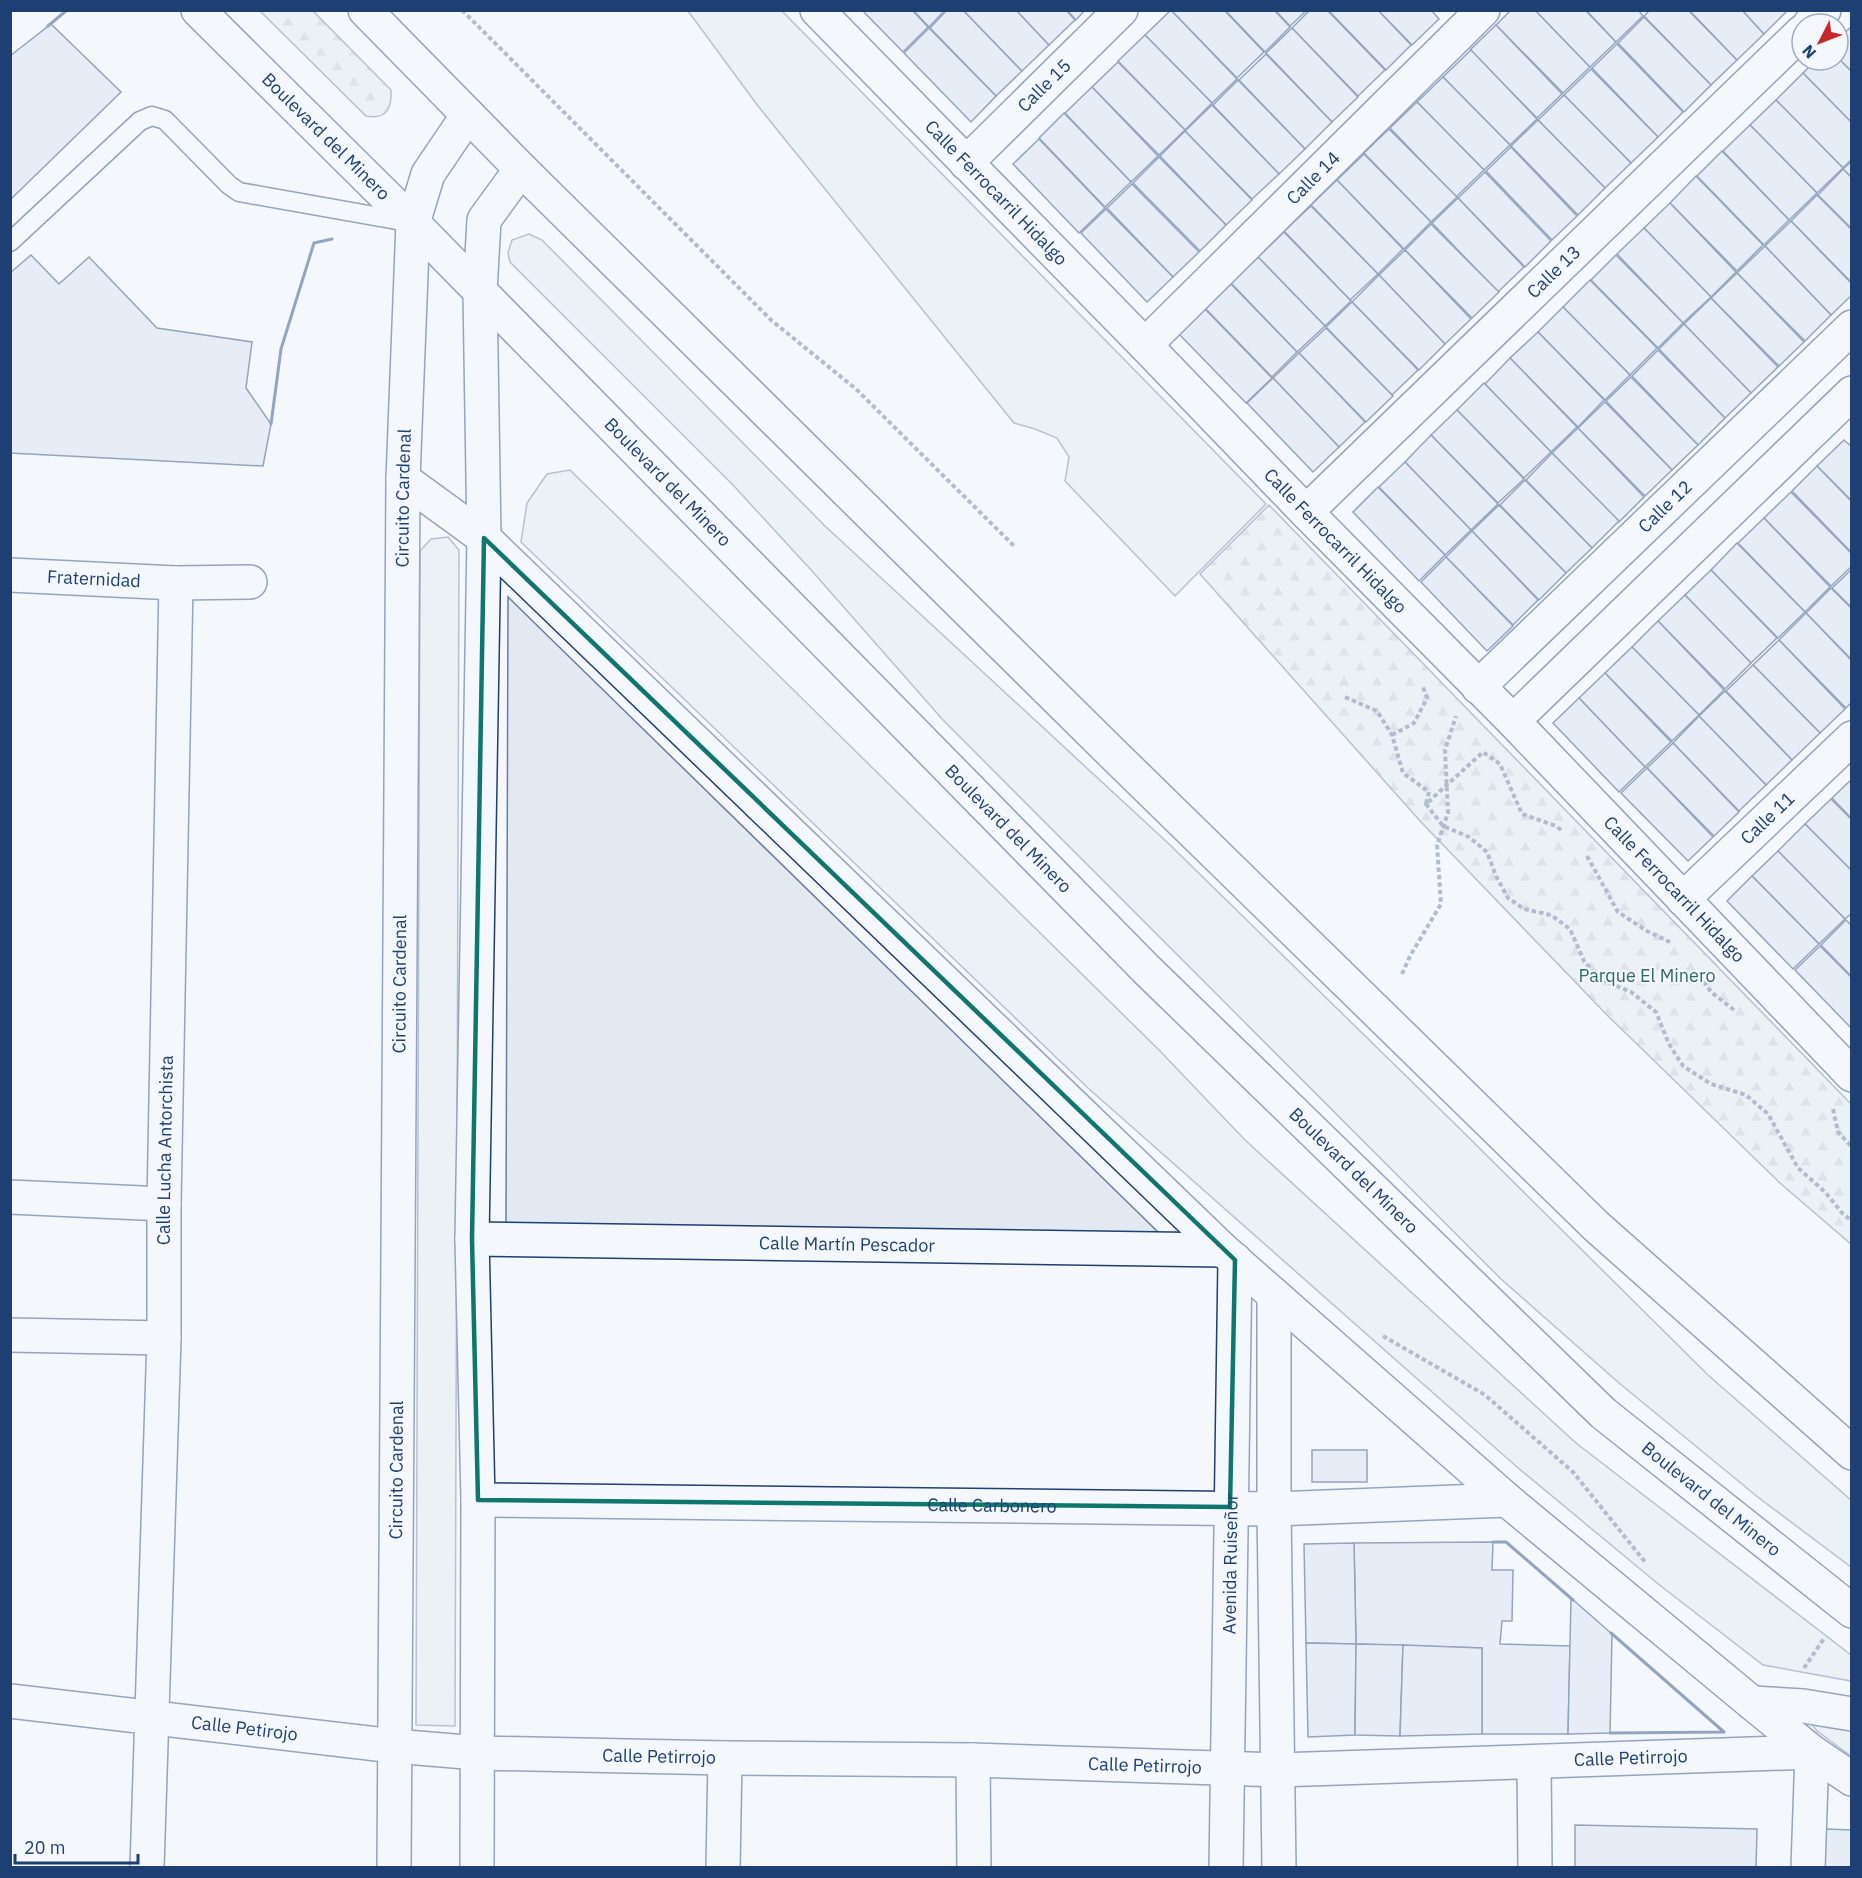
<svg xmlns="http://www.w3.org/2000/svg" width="1862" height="1878" font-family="'IBM Plex Sans',sans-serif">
<defs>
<pattern id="forest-firs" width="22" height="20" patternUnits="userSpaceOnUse" patternTransform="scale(1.5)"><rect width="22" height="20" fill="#e3e9f0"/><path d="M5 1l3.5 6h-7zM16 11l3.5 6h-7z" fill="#c2c9d1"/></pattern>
</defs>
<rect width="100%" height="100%" fill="#f4f7fb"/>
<g fill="#e3e9f0" stroke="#687fa3" stroke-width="1.5">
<polygon points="688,11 782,11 1266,504 1175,596 1065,481 1069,457 1057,438 1035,429 1014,423 758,106"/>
<polygon points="529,234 542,240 825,526 1169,844 1453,1122 1708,1375 1851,1500 1851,1567 1759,1498 1619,1383 1501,1279 943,720 812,571 733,485 510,262 508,253 512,240"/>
<polygon points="570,470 1160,1051 1245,1140 1576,1443 1851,1655 1851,1681 1763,1665 1657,1583 1517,1467 1088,1088 521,542 527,503 547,474"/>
<polygon points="448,537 459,550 455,1726 416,1725 420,551 431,539"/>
<polygon points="508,597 1160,1234 506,1223"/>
<polygon points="1810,1722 1851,1726 1851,1756 1817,1731"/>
</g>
<g fill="url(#forest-firs)" stroke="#687fa3" stroke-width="1.5">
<path d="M260,11H313L391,90C392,109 386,120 366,116Z"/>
<polygon points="1269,505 1851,1104 1851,1244 1780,1183 1607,1015 1421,822 1200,574"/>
</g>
<g fill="#d5e0f0" stroke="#1d3f73" stroke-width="1.5">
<polygon points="862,10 912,10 928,27 903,52"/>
<polygon points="913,10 945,10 929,27"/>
<polygon points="947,10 963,10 1022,71 996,96 930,28"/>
<polygon points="963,10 1016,10 1049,45 1022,71"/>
<polygon points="1016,10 1066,10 1075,20 1049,45"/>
<polygon points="1067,10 1085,10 1076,20"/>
<polygon points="1171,10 1237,79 1212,103 1145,35"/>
<polygon points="1171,10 1224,10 1264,52 1237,78"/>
<polygon points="1225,10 1274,10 1290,27 1265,52"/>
<polygon points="1275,10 1307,10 1290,26"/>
<polygon points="1310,10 1327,10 1385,70 1358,96 1292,28"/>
<polygon points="1328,10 1378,10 1411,45 1386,70"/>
<polygon points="1378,10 1431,10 1439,19 1412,45"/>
<polygon points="1511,10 1535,10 1590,67 1563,93 1496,25"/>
<polygon points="1535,10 1585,10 1616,42 1590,67"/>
<polygon points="1586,10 1638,10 1643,16 1616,42"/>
<polygon points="1650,10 1688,10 1737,60 1711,85 1644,16"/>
<polygon points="1689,10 1742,10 1764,34 1737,60"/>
<polygon points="1742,10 1788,10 1764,34"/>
<polygon points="1644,17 1711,85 1684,112 1618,43"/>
<polygon points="51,24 121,92 10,200 10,56"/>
<polygon points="1496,25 1562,94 1537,118 1470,50"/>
<polygon points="1852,26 1852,72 1838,58 1838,39"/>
<polygon points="929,28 996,96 971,122 904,53"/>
<polygon points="1292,28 1358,97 1332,122 1266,53"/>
<polygon points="1145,35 1212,103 1185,130 1118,61"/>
<polygon points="1617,44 1683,112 1658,137 1592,68"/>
<polygon points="1471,50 1537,119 1510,145 1443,77"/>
<polygon points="1266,54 1332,122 1305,149 1239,80"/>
<polygon points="1838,58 1852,72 1852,123 1803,73 1816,60 1838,60"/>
<polygon points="1118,62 1185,130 1159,155 1092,87"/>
<polygon points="1591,69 1658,137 1631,163 1564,95"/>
<polygon points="1803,73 1852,123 1852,159 1843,168 1776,100"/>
<polygon points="1443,77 1510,145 1484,170 1417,102"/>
<polygon points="1238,80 1305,149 1279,174 1213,105"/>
<polygon points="1092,87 1158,156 1131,182 1065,113"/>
<polygon points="1564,95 1631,163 1605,188 1538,120"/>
<polygon points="1776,100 1843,168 1817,193 1750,125"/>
<polygon points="1417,102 1484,170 1456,197 1390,128"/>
<polygon points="1212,105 1279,174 1252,199 1185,131"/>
<polygon points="1064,113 1131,182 1105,207 1039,138"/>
<polygon points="1538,120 1605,188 1578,215 1511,146"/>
<polygon points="1750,125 1817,193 1789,220 1723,151"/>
<polygon points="1389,129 1457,197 1431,222 1364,153"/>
<polygon points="1185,131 1252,200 1226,225 1160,156"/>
<polygon points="1039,139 1105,208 1079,233 1013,164"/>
<polygon points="1511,147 1577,216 1552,240 1486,171"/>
<polygon points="1722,151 1789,220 1764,245 1697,176"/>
<polygon points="1364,154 1431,222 1404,249 1337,180"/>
<polygon points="1159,157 1226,225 1200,251 1133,183"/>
<polygon points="1852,161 1852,178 1843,169"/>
<polygon points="1843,169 1852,178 1852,229 1818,195"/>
<polygon points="1485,172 1551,241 1525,267 1458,198"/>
<polygon points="1696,176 1763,245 1737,271 1670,203"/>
<polygon points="1337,180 1403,249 1378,274 1311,205"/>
<polygon points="1132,184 1199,252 1173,277 1107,208"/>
<polygon points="1817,195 1852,230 1852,283 1791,221"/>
<polygon points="1458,198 1524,267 1498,292 1432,223"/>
<polygon points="1670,203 1736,272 1711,297 1644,228"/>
<polygon points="1311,206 1378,274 1350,300 1284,231"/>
<polygon points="1106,209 1173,277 1147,302 1081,233"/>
<polygon points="1791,221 1852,284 1852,295 1831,315 1765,246"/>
<polygon points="1431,224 1499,292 1472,318 1405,250"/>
<polygon points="1644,228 1711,297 1683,323 1617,254"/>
<polygon points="1284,232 1351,301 1325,326 1258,257"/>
<polygon points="1765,246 1831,315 1805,341 1737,273"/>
<polygon points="1405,250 1471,319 1445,344 1379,275"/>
<polygon points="31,255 59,284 89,257 157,328 252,342 246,388 271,424 263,466 10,453 10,273"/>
<polygon points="1616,255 1683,323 1658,348 1591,280"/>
<polygon points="1258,257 1325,326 1297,352 1231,283"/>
<polygon points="1737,273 1804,342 1779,366 1711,298"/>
<polygon points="1379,275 1445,344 1419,370 1352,302"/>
<polygon points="1590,280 1657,348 1630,375 1563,307"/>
<polygon points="1231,284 1297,352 1272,377 1205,308"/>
<polygon points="1711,298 1778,367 1751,393 1684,324"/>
<polygon points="1352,302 1418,370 1392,395 1326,327"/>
<polygon points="1563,307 1630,375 1605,400 1538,332"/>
<polygon points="1205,309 1272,378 1246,403 1179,334"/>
<polygon points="1684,324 1751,393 1725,418 1659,349"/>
<polygon points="1326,328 1393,396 1366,422 1299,353"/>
<polygon points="1538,332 1604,400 1578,427 1510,358"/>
<polygon points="1658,350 1725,418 1698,445 1632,376"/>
<polygon points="1299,353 1365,422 1339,447 1273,378"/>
<polygon points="1510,358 1577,427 1551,452 1485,384"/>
<polygon points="1631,377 1698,445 1672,470 1606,401"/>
<polygon points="1273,378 1339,447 1313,472 1247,403"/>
<polygon points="1484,383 1551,452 1524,478 1457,410"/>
<polygon points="1605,402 1672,470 1645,496 1578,428"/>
<polygon points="1457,410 1524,479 1498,503 1431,435"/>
<polygon points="1578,428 1644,497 1619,522 1552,453"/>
<polygon points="1431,435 1498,504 1471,530 1405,462"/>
<polygon points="1844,440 1852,447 1852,501 1817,466"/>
<polygon points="1552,453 1619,521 1592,548 1526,480"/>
<polygon points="1405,462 1471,530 1445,555 1379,487"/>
<polygon points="1817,466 1852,502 1852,553 1792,491"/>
<polygon points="1525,480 1592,548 1566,573 1500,505"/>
<polygon points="1378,487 1445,555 1419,581 1353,512"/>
<polygon points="1791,492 1852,554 1852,566 1831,586 1764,518"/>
<polygon points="1499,505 1566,573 1539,600 1472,531"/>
<polygon points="1764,518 1830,587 1805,612 1738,543"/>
<polygon points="1472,531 1538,600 1513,625 1446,557"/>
<polygon points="1737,543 1805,612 1778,638 1711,570"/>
<polygon points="1446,557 1513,626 1487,651 1421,582"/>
<polygon points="1852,569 1852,608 1832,588"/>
<polygon points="1711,570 1777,638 1751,663 1685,595"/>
<polygon points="1831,588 1852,609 1852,660 1806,613"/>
<polygon points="1685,595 1751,663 1725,689 1658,621"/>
<polygon points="1806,613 1852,661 1852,702 1846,708 1779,640"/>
<polygon points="1658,621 1724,690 1699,715 1632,647"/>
<polygon points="1779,640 1845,709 1820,733 1753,665"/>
<polygon points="1632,647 1699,715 1672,741 1605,673"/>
<polygon points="1753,665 1820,733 1792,760 1726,691"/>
<polygon points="1605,673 1671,742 1645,767 1579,698"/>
<polygon points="1725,691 1792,760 1766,785 1699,716"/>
<polygon points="1579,698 1645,767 1619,792 1553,723"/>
<polygon points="1699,716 1766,785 1739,811 1673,743"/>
<polygon points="1673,743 1739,812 1714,836 1647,768"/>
<polygon points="1647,768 1713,837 1688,861 1621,793"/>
<polygon points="1852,779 1852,819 1832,798"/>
<polygon points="1831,799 1852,820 1852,871 1805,824"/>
<polygon points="1805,824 1852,871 1852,913 1845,919 1778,851"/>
<polygon points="1778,851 1845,919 1819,944 1752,876"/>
<polygon points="1752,876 1819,944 1793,969 1727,901"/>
<polygon points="1846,920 1852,926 1852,977 1821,945"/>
<polygon points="1820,946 1852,978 1852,1029 1795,970"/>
<rect x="1312" y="1450" width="55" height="32"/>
<polygon points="1493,1542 1492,1570 1513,1570 1512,1621 1502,1621 1500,1644 1570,1646 1568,1734 1482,1734 1482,1648 1356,1644 1354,1543"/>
<polygon points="1354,1543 1356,1644 1306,1643 1304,1544"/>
<polygon points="1571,1598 1612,1634 1610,1733 1568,1734"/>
<polygon points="1306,1643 1356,1644 1355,1735 1308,1737"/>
<polygon points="1356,1644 1403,1645 1400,1736 1355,1735"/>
<polygon points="1403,1645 1482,1648 1482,1734 1400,1736"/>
<polygon points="1575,1825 1757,1829 1756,1868 1575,1867"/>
<polygon points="1826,1829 1852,1830 1852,1868 1824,1868"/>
</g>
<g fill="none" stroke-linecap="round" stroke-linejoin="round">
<g stroke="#1d3f73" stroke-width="21">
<polyline id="lane" points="10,242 140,121 152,116 165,120 229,185 239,192 408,222"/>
</g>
<g stroke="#1d3f73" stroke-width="36">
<g id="street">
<path id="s1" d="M817,10L1145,345L1306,512L1513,721L1852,1075"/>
<polyline points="1810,24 1824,10"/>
<path id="s2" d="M966,163L1121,10"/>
<path id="s3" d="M1145,345L1483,10"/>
<polyline points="403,479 484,538 1223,1250 1507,1500 1752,1703 1812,1752 1852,1779"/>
<path id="s4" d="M1306,512L1802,32"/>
<path id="s5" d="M10,575L176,583L250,582"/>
<path id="s6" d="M1478,687L1852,327"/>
<polyline points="1513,721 1852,393"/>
<path id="s7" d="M1683,899L1852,738"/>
<polyline points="10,1197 164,1204"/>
<path id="s8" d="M472,1239L1223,1250"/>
<polyline points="1274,1295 1274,1509 1279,1868"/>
<polyline points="10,1335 164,1338"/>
<path id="s9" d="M478,1500L1274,1509L1507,1500"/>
<path id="s10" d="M10,1701L394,1746L478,1753L725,1758L973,1760L1278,1770L1812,1752L1808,1868"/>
<polyline points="973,1760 974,1868"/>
<polyline points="1534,1762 1535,1868"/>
<path id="s11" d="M147,1868L164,1338V1204L176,583"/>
<polyline points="723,1868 725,1758"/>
<path id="s12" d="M1226,1868L1235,1260"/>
</g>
</g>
<g stroke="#1d3f73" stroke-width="36">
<g id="secondary">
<path id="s13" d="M394,1868L403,479L413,223L428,174L468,115"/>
<polyline points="477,1868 478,1500 472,1239 484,538 480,292 484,220 521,169"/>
</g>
</g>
<g stroke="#1d3f73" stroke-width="36">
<g id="primary">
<path id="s14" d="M198,10L413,223L1146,969L1603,1413L1852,1611"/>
<polyline points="365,10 521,169 1110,751 1596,1226 1852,1453"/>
<polyline points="1752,1703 1803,1706 1852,1714"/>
</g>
</g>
<g stroke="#5e769c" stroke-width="4" stroke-dasharray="4.5 3" stroke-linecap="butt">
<polyline points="462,10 771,320 856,389 1014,546"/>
<polyline points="1345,697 1377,711 1392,735 1403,773 1429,792 1426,804"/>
<polyline points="1392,735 1414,723 1427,698 1423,687"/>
<polyline points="1561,830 1556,826 1522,814 1500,764 1483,752 1426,804 1443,826 1469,837 1487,852 1496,876 1508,898 1524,909 1551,915 1570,929 1584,961 1600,979 1631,992 1656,1012 1669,1044 1683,1066 1711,1084 1746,1095 1768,1114 1798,1168 1825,1192 1843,1214 1852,1221"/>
<polyline points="1587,856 1618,912 1647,931 1670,942"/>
<polyline points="1402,974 1410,956 1441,904 1437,845 1448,813 1445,750 1456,716"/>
<polyline points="1700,975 1711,992 1734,1010"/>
<polyline points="1833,1109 1838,1132 1852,1147"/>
<polyline points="1383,1336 1485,1395 1573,1472 1645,1562"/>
<polyline points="1804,1668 1825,1637"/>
</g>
<use href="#lane" stroke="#f4f7fb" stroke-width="18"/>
<use href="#street" stroke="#f4f7fb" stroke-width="33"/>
<use href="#secondary" stroke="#f4f7fb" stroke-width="33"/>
<use href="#primary" stroke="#f4f7fb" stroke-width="33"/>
<g stroke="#1d3f73" stroke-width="3">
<polyline points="48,26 67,10"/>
<polyline points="271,424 281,349 314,243 332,239"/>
<polyline points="1493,1542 1506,1542 1573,1600"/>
<polyline points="1610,1733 1724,1732 1611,1633"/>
</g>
</g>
<path d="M0 0H1862V1878H0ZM484,538L1235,1260L1230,1507L478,1500L472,1239Z" fill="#f4f7fb" fill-opacity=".55" fill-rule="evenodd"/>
<path fill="none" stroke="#0f766e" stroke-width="4.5" stroke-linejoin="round" d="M484,538L1235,1260L1230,1507L478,1500L472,1239Z"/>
<g text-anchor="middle" stroke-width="4.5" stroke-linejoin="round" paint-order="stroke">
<g font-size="18" fill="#1d3f73" stroke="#f4f7fb">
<text dy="6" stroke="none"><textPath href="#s2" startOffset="110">Calle 15</textPath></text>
<text dy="6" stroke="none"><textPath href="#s14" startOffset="180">Boulevard del Minero</textPath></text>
<text dy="6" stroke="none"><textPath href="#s3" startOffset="237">Calle 14</textPath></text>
<text dy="6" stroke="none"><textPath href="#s1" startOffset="256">Calle Ferrocarril Hidalgo</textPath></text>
<text dy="6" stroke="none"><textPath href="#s4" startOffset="345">Calle 13</textPath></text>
<text dy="6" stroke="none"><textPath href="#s14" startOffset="666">Boulevard del Minero</textPath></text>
<text dy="6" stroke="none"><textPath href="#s13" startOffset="1370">Circuito Cardenal</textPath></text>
<text dy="6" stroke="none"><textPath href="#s6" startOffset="260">Calle 12</textPath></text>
<text dy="6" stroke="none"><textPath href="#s1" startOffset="742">Calle Ferrocarril Hidalgo</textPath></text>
<text dy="6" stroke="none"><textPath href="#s5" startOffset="84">Fraternidad</textPath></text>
<text dy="6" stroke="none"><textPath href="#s7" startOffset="117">Calle 11</textPath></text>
<text dy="6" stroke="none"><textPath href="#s14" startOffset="1152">Boulevard del Minero</textPath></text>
<text dy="6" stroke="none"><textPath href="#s1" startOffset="1228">Calle Ferrocarril Hidalgo</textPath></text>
<text dy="6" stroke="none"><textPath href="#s13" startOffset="884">Circuito Cardenal</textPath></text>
<text dy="6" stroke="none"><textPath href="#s11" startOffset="718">Calle Lucha Antorchista</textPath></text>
<text dy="6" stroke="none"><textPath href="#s14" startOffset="1638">Boulevard del Minero</textPath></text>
<text dy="6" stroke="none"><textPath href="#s8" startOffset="375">Calle Martín Pescador</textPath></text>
<text dy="6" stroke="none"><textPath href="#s13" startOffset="398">Circuito Cardenal</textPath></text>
<text dy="6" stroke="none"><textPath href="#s14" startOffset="2124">Boulevard del Minero</textPath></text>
<text dy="6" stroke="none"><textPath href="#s9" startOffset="514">Calle Carbonero</textPath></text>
<text dy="6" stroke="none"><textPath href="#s12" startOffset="304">Avenida Ruiseñor</textPath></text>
<text dy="6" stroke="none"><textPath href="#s10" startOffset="236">Calle Petirojo</textPath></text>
<text dy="6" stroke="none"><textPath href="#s10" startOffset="652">Calle Petirrojo</textPath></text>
<text dy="6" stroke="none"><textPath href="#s10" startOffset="1624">Calle Petirrojo</textPath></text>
<text dy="6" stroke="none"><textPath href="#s10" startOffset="1138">Calle Petirrojo</textPath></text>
</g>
<g font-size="18" fill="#2c6c60" stroke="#f4f7fb">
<text x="1647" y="982">Parque El Minero</text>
</g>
</g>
<rect width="1862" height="1878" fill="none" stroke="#1d3f73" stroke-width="24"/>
<g transform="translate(1820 42) rotate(228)"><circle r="28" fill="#f4f7fb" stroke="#9eadc5" stroke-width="1.5"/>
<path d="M0-4.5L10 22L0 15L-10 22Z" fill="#c62828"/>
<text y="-9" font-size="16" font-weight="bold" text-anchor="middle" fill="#1d3f73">N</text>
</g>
<path d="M15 1854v9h123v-9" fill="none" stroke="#1d3f73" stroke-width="3"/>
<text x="24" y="1854" font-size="18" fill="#1d3f73" stroke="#f4f7fb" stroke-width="4.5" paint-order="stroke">20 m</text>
</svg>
